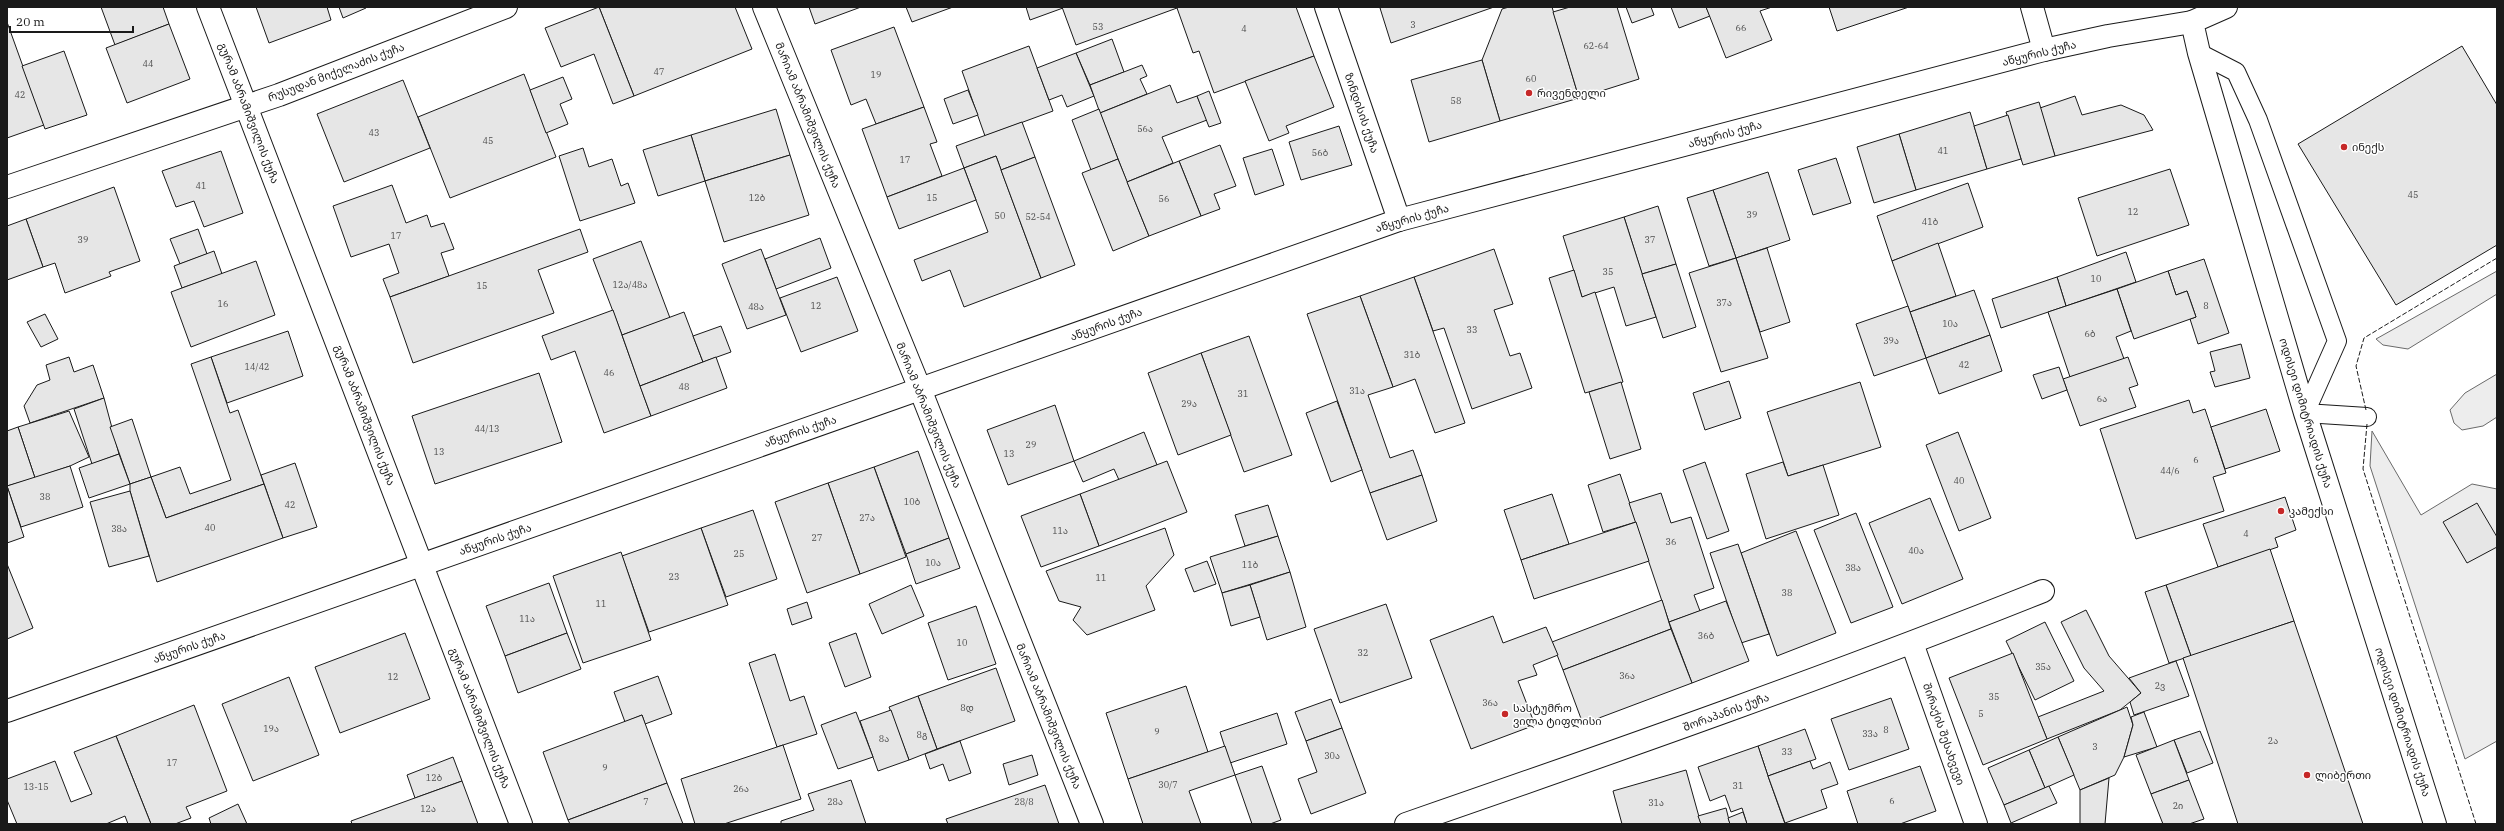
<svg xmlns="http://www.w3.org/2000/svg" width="2504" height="831" font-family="'IBM Plex Serif','Noto Sans Georgian',serif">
<rect width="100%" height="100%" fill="#fff"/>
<g fill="#ededed" stroke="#6a6a6a">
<polygon points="2497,271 2497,294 2408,349 2383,345 2376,339"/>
<polygon points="2497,374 2497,417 2483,426 2462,430 2454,423 2450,410 2465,393"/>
<polygon points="2372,431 2421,515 2472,484 2497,489 2497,741 2465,759 2370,466"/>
</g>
<g fill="#e6e6e6" stroke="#1a1a1a">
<polygon points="101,7 163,7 169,24 115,45"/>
<polygon points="256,7 327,7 331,20 269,43"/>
<polygon points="339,7 365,7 366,8 343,18"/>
<polygon points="599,7 735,7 752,49 634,96"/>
<polygon points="599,7 634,96 613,104 594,54 561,67 545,28"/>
<polygon points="809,7 861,7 815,24"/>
<polygon points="906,7 953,7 912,22"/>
<polygon points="1026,7 1062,7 1063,8 1030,20"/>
<polygon points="1062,7 1177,7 1177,8 1076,45"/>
<polygon points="1180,7 1296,7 1314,56 1214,93 1199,51 1193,53 1177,8"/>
<polygon points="1383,7 1494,7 1391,43 1380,8"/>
<polygon points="1509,7 1552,7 1579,98 1500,121 1482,60 1502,9"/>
<polygon points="1570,7 1617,7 1639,79 1579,98 1553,12"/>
<polygon points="1626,7 1651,7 1654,15 1632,23"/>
<polygon points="1671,7 1706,7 1710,16 1679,28"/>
<polygon points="1706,7 1772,7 1760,11 1772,40 1726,58"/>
<polygon points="1829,7 1909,7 1837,31"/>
<polygon points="7,22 44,125 7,138"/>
<polygon points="169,24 190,79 127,103 106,48"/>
<polygon points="894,27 924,107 876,124 866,99 851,105 831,50"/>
<polygon points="1112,39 1124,72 1090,85 1076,53"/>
<polygon points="1029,46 1053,111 985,136 962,71"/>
<polygon points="2462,46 2497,105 2497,245 2396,305 2298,144"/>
<polygon points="64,51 87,115 45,129 22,66"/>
<polygon points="1076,53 1094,96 1067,107 1062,95 1049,100 1037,68"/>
<polygon points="1314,56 1334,107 1286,126 1289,133 1269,141 1245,81"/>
<polygon points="1482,60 1500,121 1429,142 1411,80"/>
<polygon points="1142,65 1147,76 1140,79 1147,94 1100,113 1090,85"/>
<polygon points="524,74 556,157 450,198 418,117"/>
<polygon points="563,77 572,99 560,104 568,124 546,133 530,90"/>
<polygon points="403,80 430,148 344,182 317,114"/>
<polygon points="1170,85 1177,103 1197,96 1207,120 1162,137 1173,163 1127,182 1100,113"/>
<polygon points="968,90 978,115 953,124 944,99"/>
<polygon points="1209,91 1221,123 1209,127 1197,96"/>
<polygon points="2075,96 2082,115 2121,105 2144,115 2153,130 2055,156 2040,108"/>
<polygon points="2039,102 2055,156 2023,165 2006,112"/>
<polygon points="924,107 937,142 930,144 942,176 887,197 862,129"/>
<polygon points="776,109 790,155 705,181 691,135"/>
<polygon points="1099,109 1118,159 1091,170 1072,120"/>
<polygon points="1970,112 1987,169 1916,190 1899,134"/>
<polygon points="2008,115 2021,159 1987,169 1974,126"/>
<polygon points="1022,122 1035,157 1001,170 996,156 964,168 956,146"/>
<polygon points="1339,126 1352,165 1301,180 1289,142"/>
<polygon points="1899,134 1916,190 1874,203 1857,147"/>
<polygon points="691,135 705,181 658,196 643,150"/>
<polygon points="1220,145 1236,186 1214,194 1220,209 1201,216 1179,161"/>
<polygon points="583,148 589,167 612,159 621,186 628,183 635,203 580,221 559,156"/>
<polygon points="1272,149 1284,185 1255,195 1243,158"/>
<polygon points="221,151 243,213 204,227 194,201 176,207 162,171"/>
<polygon points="790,155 809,215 724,242 705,181"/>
<polygon points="996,156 1041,278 964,307 950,270 922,281 914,260 988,232 964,168"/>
<polygon points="1035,157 1075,265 1041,278 1001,170"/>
<polygon points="1836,158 1851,203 1813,215 1798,170"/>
<polygon points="1118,159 1149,236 1113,251 1082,173"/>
<polygon points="1179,161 1201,216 1149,236 1127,182"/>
<polygon points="964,168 976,200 899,229 887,197"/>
<polygon points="2170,169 2189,225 2097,256 2078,198"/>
<polygon points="1768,172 1790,240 1736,258 1713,190"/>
<polygon points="1968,183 1983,227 1892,261 1877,216"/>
<polygon points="392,185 406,223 427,215 431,227 444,223 454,249 441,253 449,276 390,297 383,279 399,273 389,244 351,257 333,206"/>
<polygon points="114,187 140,261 109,272 111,276 65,293 55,263 43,267 26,219"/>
<polygon points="1713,190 1736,258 1709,266 1687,198"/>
<polygon points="1658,206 1676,264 1642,274 1624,217"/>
<polygon points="1624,217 1656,317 1626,326 1614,287 1582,297 1563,236"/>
<polygon points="26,219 43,267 7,280 7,226"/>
<polygon points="198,229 207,254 180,264 170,239"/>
<polygon points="580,229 588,252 538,270 554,313 413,363 390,297"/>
<polygon points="820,238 831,268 776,289 765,259"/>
<polygon points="641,241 670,318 622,335 593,259"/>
<polygon points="1938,243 1956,296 1910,312 1892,261"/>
<polygon points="1767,248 1790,322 1760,332 1736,258"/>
<polygon points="761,249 786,315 747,329 722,264"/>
<polygon points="1494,249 1513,304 1494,310 1510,356 1520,353 1532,388 1472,409 1444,328 1433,331 1414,277"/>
<polygon points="214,251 222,274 182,288 174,266"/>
<polygon points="2126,252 2136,282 2066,306 2057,277"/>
<polygon points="1736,258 1768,358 1721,372 1689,273"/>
<polygon points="2204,259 2229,333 2198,344 2190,319 2196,317 2187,291 2176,295 2168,271"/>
<polygon points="256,261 275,315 191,347 171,292"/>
<polygon points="1676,264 1696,327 1663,338 1642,274"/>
<polygon points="1574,270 1582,297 1595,292 1623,382 1585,393 1549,278"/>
<polygon points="2168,271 2176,295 2187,291 2196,317 2134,339 2117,289"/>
<polygon points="837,277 858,331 801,352 780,298"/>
<polygon points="1414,277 1465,423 1435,433 1415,379 1393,387 1360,296"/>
<polygon points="2057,277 2066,306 2001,328 1992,299"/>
<polygon points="2117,289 2131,331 2116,337 2124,359 2070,377 2048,312"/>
<polygon points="1974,290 1990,335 1926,358 1910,312"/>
<polygon points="1360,296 1393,387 1368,395 1390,458 1413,450 1422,475 1370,493 1307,314"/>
<polygon points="1908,306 1926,358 1874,376 1856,324"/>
<polygon points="613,310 651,416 604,433 575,351 551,360 542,336"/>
<polygon points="684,312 703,362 640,386 622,335"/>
<polygon points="45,314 58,339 41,347 27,322"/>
<polygon points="721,326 731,352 703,362 693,336"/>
<polygon points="288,331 303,376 227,403 211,357"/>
<polygon points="1990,335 2002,371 1939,394 1926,358"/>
<polygon points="1249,336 1292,455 1244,472 1201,353"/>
<polygon points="2241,344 2250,378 2215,387 2210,372 2215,371 2210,352"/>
<polygon points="1201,353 1231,435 1178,455 1148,373"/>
<polygon points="69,357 74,372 93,365 104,398 30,423 24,406 37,385 50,380 46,365"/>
<polygon points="211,357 230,413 238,410 264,484 166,518 151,477 180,467 190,494 231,480 191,364"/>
<polygon points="716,357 727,388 651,416 640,386"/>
<polygon points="2128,357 2138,385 2129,388 2136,407 2080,426 2063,379"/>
<polygon points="2059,367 2067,390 2042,399 2033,375"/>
<polygon points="539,373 562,442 435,484 412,416"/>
<polygon points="1729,381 1741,418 1705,430 1693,393"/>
<polygon points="1621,382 1641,449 1610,459 1589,392"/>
<polygon points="1860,382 1881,447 1788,476 1767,412"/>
<polygon points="104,398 119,454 92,464 74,409"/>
<polygon points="2189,400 2193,413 2205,409 2211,427 2226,473 2213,477 2224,511 2136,539 2100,429"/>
<polygon points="1337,401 1362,470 1331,482 1306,413"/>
<polygon points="1055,405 1074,461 1008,485 987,430"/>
<polygon points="2266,409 2280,451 2225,469 2211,427"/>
<polygon points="69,411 89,457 70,466 35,478 18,427"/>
<polygon points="132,419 151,477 130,484 110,427"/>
<polygon points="18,427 35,478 7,486 7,431"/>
<polygon points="1144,432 1157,465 1119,480 1114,469 1083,482 1074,461"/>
<polygon points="1958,432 1991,518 1959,531 1926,445"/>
<polygon points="918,451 949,538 906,554 874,467"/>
<polygon points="119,454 130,484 89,498 79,468"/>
<polygon points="1167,461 1187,512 1099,546 1080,494"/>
<polygon points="1705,462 1729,531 1707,539 1683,470"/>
<polygon points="1783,462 1788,476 1823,465 1839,515 1766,539 1746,474"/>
<polygon points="295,463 317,527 283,538 261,475"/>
<polygon points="70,466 83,507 21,527 7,486"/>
<polygon points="874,467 906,557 860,574 828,483"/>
<polygon points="1620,474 1636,522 1603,532 1588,485"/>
<polygon points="1422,475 1437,521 1387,540 1370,493"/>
<polygon points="151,477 166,518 264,484 283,538 157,582 130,491 130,484"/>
<polygon points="828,483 860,574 807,593 775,502"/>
<polygon points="7,486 24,537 7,543"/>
<polygon points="130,491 149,556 109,567 90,502"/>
<polygon points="1661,493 1671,523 1691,517 1714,588 1694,595 1700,611 1669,622 1629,503"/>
<polygon points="1080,494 1099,546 1041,567 1021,516"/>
<polygon points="1552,494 1569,544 1521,560 1504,510"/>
<polygon points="2285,497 2296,530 2275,538 2278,547 2218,567 2203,524"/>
<polygon points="1930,498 1963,579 1902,604 1869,523"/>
<polygon points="2477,503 2497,537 2497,547 2467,563 2443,522"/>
<polygon points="1268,505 1278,536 1245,546 1235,515"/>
<polygon points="753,510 777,579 726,597 701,528"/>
<polygon points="1856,513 1893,607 1851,623 1814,530"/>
<polygon points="1636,522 1649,561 1534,599 1521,560"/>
<polygon points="701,528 728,605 649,632 622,556"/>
<polygon points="1165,528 1174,555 1146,586 1155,610 1087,635 1073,620 1081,607 1059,601 1046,571"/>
<polygon points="1796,531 1836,633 1777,656 1741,553"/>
<polygon points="1278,536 1290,572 1222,593 1210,557"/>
<polygon points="949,538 960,568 916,584 906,554"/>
<polygon points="1738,544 1769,634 1741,643 1710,553"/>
<polygon points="2270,549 2294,621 2191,656 2166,585"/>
<polygon points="621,552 651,640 583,663 553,576"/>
<polygon points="1207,561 1216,584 1194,592 1185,569"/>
<polygon points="7,564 33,628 7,639"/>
<polygon points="1290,572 1306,627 1267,640 1250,585"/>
<polygon points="549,583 567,633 505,656 486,606"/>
<polygon points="911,585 924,616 882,634 869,604"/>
<polygon points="1250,585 1260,617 1231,626 1222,593"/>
<polygon points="2166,585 2191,656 2169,663 2145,592"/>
<polygon points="1662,600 1671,629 1563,670 1552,642"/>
<polygon points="1726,601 1749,661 1692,683 1669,622"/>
<polygon points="807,602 812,618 792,625 787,609"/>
<polygon points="1386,604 1412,678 1340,703 1314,629"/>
<polygon points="976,606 996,664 948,680 928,623"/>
<polygon points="2086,610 2109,656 2141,693 2120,710 2047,739 2038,717 2104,691 2084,668 2061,622"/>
<polygon points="1493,616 1503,643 1546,627 1558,655 1533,665 1537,675 1518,681 1535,725 1471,749 1430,640"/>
<polygon points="2294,621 2363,824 2238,824 2183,658"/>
<polygon points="2045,622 2074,681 2035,700 2006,641"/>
<polygon points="1671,629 1692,683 1583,724 1563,670"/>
<polygon points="405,633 430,699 340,733 315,667"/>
<polygon points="567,633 581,669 518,693 505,656"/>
<polygon points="856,633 871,677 845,687 829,643"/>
<polygon points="2013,653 2047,739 1983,765 1949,678"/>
<polygon points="775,654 790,701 804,696 817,734 777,747 749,663"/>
<polygon points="2176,661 2189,696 2134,715 2130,702 2141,693 2129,678"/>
<polygon points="996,668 1015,721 937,749 918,696"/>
<polygon points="658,676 672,714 645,724 642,715 625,722 614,692"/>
<polygon points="289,677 319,755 253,781 222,704"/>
<polygon points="1186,686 1208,752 1128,779 1106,713"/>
<polygon points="918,696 937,749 909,760 889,707"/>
<polygon points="1891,698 1909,749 1849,770 1831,719"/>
<polygon points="1331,699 1342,728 1306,741 1295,712"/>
<polygon points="194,705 227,791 186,807 191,818 175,824 151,824 116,736"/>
<polygon points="2127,707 2133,725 2124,757 2115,775 2080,790 2058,737"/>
<polygon points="891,710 909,760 878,771 860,721"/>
<polygon points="856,712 873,757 838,769 821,725"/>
<polygon points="2144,712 2157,747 2124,757 2133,725 2131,717"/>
<polygon points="1277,713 1287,744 1230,763 1220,732"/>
<polygon points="642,715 667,783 568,820 543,752"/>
<polygon points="1342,728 1366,793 1311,814 1298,779 1317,772 1306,741"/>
<polygon points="1805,729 1816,759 1768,776 1758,746"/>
<polygon points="2200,731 2213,763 2187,773 2174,740"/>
<polygon points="116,736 151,824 128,824 125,816 106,824 17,824 7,800 7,779 55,761 71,802 92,794 74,752"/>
<polygon points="2058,737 2074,775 2045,788 2029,750"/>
<polygon points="2174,740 2189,780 2151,794 2136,755"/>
<polygon points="960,741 971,773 949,781 943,764 930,769 925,754"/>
<polygon points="783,745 801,799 724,824 695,824 681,779"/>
<polygon points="1225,746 1235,775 1189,791 1201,824 1143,824 1128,779"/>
<polygon points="1758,746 1768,776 1785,824 1747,824 1742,808 1731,812 1725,795 1710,801 1698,767"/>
<polygon points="2029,750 2045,788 2004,805 1988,768"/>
<polygon points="1032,755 1038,775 1009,785 1003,764"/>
<polygon points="453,757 462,781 415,798 407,775"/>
<polygon points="1810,761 1813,769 1830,762 1838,784 1821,790 1827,808 1785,823 1768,776"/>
<polygon points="1262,766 1281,820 1270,824 1252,824 1235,775"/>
<polygon points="1920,766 1936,811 1900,824 1858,824 1847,791"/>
<polygon points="1686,770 1701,824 1622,824 1613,791"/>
<polygon points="2109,778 2105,824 2080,824 2080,790"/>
<polygon points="851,780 866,824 781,824 781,821 814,810 808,794"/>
<polygon points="2189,780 2204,819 2189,824 2163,824 2151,794"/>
<polygon points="462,781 478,824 352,824 351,821"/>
<polygon points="667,783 683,824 570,824 568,820"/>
<polygon points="1045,785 1059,824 948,824 946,819"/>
<polygon points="2049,786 2057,803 2011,823 2004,805"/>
<polygon points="238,804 247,824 211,824 209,818"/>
<polygon points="1726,808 1730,824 1701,824 1698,816"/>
<polygon points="1743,812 1747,824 1730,824 1728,818"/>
</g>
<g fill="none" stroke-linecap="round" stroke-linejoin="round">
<g stroke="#1a1a1a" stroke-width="20">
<polyline id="service" points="2199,53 2236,72 2258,120 2337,341 2305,413 2367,417"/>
</g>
<g stroke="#1a1a1a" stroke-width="24">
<g id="minor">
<polyline points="208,7 521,824"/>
<polyline points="764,7 920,389 1092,824"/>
<polyline points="1326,7 1399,220"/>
<polyline points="2032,7 2044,50"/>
<polyline points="7,187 279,95 506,7"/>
<polyline points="1912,643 1976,824"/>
<polyline points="7,711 1399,220 2044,50 2108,36 2192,22"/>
<path d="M1406,824C1620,750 1833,675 2043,591"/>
</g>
</g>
<g stroke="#1a1a1a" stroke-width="24">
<polyline id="secondary" points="2226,7 2192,22 2199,53 2305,413 2435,824"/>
</g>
<use href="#service" stroke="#fff" stroke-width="18"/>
<use href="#minor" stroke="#fff" stroke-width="22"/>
<use href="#secondary" stroke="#fff" stroke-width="22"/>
<g stroke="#1a1a1a" stroke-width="1" stroke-dasharray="5 2" stroke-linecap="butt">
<polyline points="2366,410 2356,366 2364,338 2497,258"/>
<polyline points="2367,424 2363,469 2476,824"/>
</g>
</g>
<g fill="#c62828" stroke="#fff" stroke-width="1.5">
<circle cx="1529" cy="93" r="4"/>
<circle cx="2344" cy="147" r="4"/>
<circle cx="2281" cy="511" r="4"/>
<circle cx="1505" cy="714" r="4"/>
<circle cx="2307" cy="775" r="4"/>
</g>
<g text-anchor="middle" stroke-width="3" stroke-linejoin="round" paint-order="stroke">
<g font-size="9" fill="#4d4d4d">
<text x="1413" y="28">3</text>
<text x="1098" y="30">53</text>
<text x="1741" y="31">66</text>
<text x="1244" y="32">4</text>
<text x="1596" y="49">62-64</text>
<text x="148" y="67">44</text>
<text x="659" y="75">47</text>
<text x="876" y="78">19</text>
<text x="1531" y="82">60</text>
<text x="20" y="98">42</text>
<text x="1456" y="104">58</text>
<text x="1145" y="132">56ა</text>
<text x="374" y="136">43</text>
<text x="488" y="144">45</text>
<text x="1943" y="154">41</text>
<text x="1320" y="156">56ბ</text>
<text x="905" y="163">17</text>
<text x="201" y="189">41</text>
<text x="2413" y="198">45</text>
<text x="757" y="201">12ბ</text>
<text x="932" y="201">15</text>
<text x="1164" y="202">56</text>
<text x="2133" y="215">12</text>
<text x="1752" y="218">39</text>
<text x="1000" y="219">50</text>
<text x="1038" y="220">52-54</text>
<text x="1930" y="225">41ბ</text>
<text x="396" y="239">17</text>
<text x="83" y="243">39</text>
<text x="1650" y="243">37</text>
<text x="1608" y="275">35</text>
<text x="2096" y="282">10</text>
<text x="630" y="288">12ა/48ა</text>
<text x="482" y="289">15</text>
<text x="1724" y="306">37ა</text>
<text x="223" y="307">16</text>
<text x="816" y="309">12</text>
<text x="2206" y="309">8</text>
<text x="756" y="310">48ა</text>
<text x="1950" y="327">10ა</text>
<text x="1472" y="333">33</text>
<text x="2090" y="337">6ბ</text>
<text x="1891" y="344">39ა</text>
<text x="1412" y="358">31ბ</text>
<text x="1964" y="368">42</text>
<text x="257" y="370">14/42</text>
<text x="609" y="376">46</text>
<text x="684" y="390">48</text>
<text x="1357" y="394">31ა</text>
<text x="1243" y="397">31</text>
<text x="2102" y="402">6ა</text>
<text x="1189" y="407">29ა</text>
<text x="487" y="432">44/13</text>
<text x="1031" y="448">29</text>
<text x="439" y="455">13</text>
<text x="1009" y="457">13</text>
<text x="2196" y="463">6</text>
<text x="2170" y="474">44/6</text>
<text x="1959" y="484">40</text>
<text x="45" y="500">38</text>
<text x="912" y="505">10ბ</text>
<text x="290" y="508">42</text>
<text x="867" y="521">27ა</text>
<text x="210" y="531">40</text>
<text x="119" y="532">38ა</text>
<text x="1060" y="534">11ა</text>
<text x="2246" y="537">4</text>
<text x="817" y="541">27</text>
<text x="1671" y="545">36</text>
<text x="1916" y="554">40ა</text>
<text x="739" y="557">25</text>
<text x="933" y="566">10ა</text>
<text x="1250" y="568">11ბ</text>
<text x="1853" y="571">38ა</text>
<text x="674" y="580">23</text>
<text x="1101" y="581">11</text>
<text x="1787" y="596">38</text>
<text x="601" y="607">11</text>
<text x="527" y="622">11ა</text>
<text x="1706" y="639">36ბ</text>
<text x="962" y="646">10</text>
<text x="1363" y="656">32</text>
<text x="2043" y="670">35ა</text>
<text x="1627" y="679">36ა</text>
<text x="393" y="680">12</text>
<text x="2160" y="689">2ვ</text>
<text x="1994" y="700">35</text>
<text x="1490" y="706">36ა</text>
<text x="967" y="711">8დ</text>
<text x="1981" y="717">5</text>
<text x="271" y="732">19ა</text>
<text x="1886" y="733">8</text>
<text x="1157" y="735">9</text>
<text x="1870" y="737">33ა</text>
<text x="922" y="738">8გ</text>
<text x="884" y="742">8ა</text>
<text x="2273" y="744">2ა</text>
<text x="2095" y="750">3</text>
<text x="1787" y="755">33</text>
<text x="1332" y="759">30ა</text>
<text x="172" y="766">17</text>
<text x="605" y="771">9</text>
<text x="434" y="781">12ბ</text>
<text x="1168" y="788">30/7</text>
<text x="1738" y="789">31</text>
<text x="36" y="790">13-15</text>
<text x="741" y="792">26ა</text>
<text x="1892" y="804">6</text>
<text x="646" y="805">7</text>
<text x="835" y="805">28ა</text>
<text x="1024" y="805">28/8</text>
<text x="1656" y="806">31ა</text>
<text x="2178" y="809">2ი</text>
<text x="428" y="812">12ა</text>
</g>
<g font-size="11" fill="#1a1a1a" stroke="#fff">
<text transform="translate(2039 53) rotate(-14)" y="4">აწყურის ქუჩა</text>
<text transform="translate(336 72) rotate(-21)" y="4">რუსუდან მიქელაძის ქუჩა</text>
<text transform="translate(249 113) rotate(69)" y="4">გურამ აბრამიშვილის ქუჩა</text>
<text transform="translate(1362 113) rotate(71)" y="4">ზინდისის ქუჩა</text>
<text transform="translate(808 115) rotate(68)" y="4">მარიამ აბრამიშვილის ქუჩა</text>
<text transform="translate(1725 134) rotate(-15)" y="4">აწყურის ქუჩა</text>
<text transform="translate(1412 218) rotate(-16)" y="4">აწყურის ქუჩა</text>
<text transform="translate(1106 324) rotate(-20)" y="4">აწყურის ქუჩა</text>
<text transform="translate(2306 413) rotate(73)" y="4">ოდისეი დიმიტრიადის ქუჩა</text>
<text transform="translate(365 415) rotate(69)" y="4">გურამ აბრამიშვილის ქუჩა</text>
<text transform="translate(929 415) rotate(68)" y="4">მარიამ აბრამიშვილის ქუჩა</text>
<text transform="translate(800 431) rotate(-19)" y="4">აწყურის ქუჩა</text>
<text transform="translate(495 539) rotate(-19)" y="4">აწყურის ქუჩა</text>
<text transform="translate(189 647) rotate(-19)" y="4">აწყურის ქუჩა</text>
<text transform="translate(1726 712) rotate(-20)" y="4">შორაპანის ქუჩა</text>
<text transform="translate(1049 716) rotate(68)" y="4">მარიამ აბრამიშვილის ქუჩა</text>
<text transform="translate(480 718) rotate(69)" y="4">გურამ აბრამიშვილის ქუჩა</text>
<text transform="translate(2403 722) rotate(72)" y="4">ოდისეი დიმიტრიადის ქუჩა</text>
<text transform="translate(1944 734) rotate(71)" y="4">შირაქის შესახვევი</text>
</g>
<g font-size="11" fill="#1a1a1a" stroke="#fff" text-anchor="start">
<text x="1537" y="97">რივენდელი</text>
<text x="2352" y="151">ინექს</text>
<text x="2289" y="515">კამექსი</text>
<text x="1513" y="712">სასტუმრო<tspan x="1513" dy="13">ვილა ტიფლისი</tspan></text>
<text x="2315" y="779">ლიბერთი</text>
</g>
</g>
<rect width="2504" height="831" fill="none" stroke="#1a1a1a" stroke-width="16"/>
<path d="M10 26v6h123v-6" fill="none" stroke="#1a1a1a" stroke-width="2"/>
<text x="16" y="26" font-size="12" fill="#1a1a1a" stroke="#ffffff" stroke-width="3" paint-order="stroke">20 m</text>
</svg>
